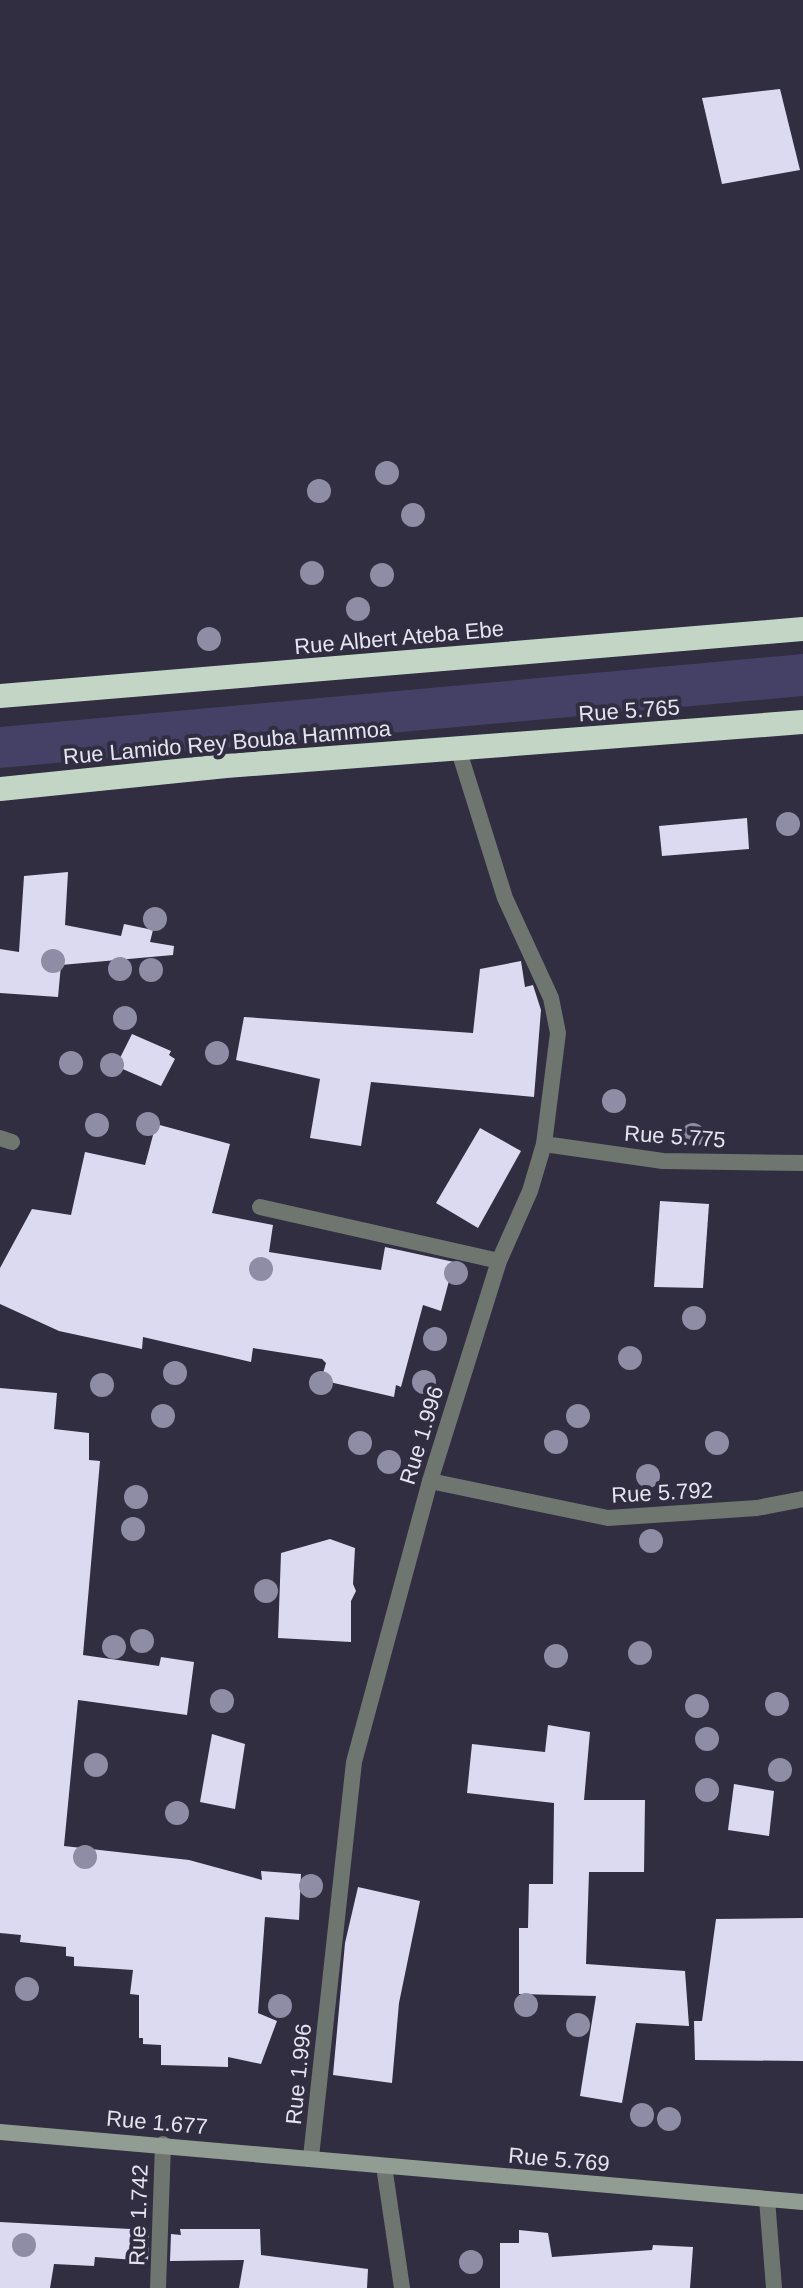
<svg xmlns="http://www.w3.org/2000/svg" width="803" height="2288" font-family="Helvetica,sans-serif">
<rect width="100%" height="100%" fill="#302e40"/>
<polygon fill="#454065" points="803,654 803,696 0,768 0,727"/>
<g fill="#dcdaf1">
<polygon points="780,89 800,170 722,184 702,98"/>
<polygon points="747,818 749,849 662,856 659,826"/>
<polygon points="68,872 65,925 121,936 124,924 153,930 150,942 174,946 173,955 61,965 58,997 0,993 0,949 19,952 24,876"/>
<polygon points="521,961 525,987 533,985 541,1010 534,1097 371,1082 361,1146 310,1138 320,1079 236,1060 244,1017 473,1033 480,969"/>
<polygon points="132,1034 171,1051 169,1055 175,1059 161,1086 116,1066"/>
<polygon points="156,1124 230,1144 212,1213 273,1225 269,1252 381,1270 385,1247 454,1262 441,1311 423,1305 401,1387 396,1385 394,1397 321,1380 326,1363 322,1359 253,1348 251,1362 143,1337 142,1349 59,1331 0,1304 0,1268 32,1209 71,1215 85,1152 145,1165"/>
<polygon points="480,1128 521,1151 478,1228 436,1203"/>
<polygon points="660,1201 709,1204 703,1288 654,1287"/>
<polygon points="0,1388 57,1393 54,1429 89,1433 89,1460 100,1461 83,1655 159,1666 161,1657 194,1662 187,1715 78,1700 64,1846 189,1860 262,1880 261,1871 301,1874 299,1920 265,1917 258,2013 277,2021 261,2064 228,2057 228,2067 161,2065 161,2045 143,2044 143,2038 139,2038 139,1995 130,1994 133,1970 74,1966 74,1957 66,1956 66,1947 20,1942 21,1935 0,1933"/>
<polygon points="330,1539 355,1548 353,1584 356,1591 351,1601 351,1642 278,1638 281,1553"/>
<polygon points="548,1725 590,1732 584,1800 645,1800 644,1872 589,1872 586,1964 685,1971 689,2026 636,2023 622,2103 580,2096 596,1996 519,1994 519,1928 528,1928 529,1884 553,1884 554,1803 467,1793 472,1744 545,1752"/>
<polygon points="212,1734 245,1744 235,1809 200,1802"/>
<polygon points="734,1784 774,1791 769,1836 728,1830"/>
<polygon points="358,1887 420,1901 399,2003 392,2083 333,2075 345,1943"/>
<polygon points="803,1918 803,2061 695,2060 694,2021 702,2021 716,1919"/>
<polygon points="0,2222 149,2230 148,2261 95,2257 94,2266 54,2264 50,2288 0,2288"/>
<polygon points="180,2229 260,2229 261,2255 368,2269 367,2288 239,2288 244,2260 170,2261 171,2234 181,2235"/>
<polygon points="519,2230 548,2233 552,2257 652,2250 653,2245 693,2247 690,2288 500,2288 500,2243 519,2243"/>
</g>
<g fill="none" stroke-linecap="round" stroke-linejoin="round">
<g stroke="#6e766f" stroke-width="16">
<polyline points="0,1138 12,1142"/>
<polyline points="544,1144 663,1161 803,1163"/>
<polyline points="260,1207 499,1261"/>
<polyline points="430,1481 608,1518 757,1508 803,1499"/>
<polyline points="311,2157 354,1762 430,1481 499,1261 530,1191 544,1144 558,1033 551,998 505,898 458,748"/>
<polyline points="384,2166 402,2288"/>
<polyline points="767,2199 774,2288"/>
<polyline points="158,2288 163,2144"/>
</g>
<polyline stroke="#919d92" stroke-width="16" points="0,2132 803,2202"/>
<g stroke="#c3d6c5" stroke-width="24">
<polyline points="0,696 803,629"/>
<polyline points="0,789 226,766 803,722"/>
</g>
</g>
<g fill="#8f8ca6">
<circle cx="387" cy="473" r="12"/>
<circle cx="319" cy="491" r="12"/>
<circle cx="413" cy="515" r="12"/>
<circle cx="312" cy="573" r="12"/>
<circle cx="382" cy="575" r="12"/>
<circle cx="358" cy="609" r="12"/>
<circle cx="209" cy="639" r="12"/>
<circle cx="788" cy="824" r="12"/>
<circle cx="155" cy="919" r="12"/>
<circle cx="53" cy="961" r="12"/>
<circle cx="120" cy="969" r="12"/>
<circle cx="151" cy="970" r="12"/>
<circle cx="125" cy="1018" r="12"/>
<circle cx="217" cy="1053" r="12"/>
<circle cx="71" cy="1063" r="12"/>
<circle cx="112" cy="1065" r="12"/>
<circle cx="614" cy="1101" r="12"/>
<circle cx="148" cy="1124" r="12"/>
<circle cx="97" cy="1125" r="12"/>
<circle cx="693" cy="1135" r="12"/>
<circle cx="261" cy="1269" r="12"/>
<circle cx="456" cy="1273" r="12"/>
<circle cx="694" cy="1318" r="12"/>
<circle cx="435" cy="1339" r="12"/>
<circle cx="630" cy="1358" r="12"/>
<circle cx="175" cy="1373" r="12"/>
<circle cx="424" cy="1382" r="12"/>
<circle cx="321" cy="1383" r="12"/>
<circle cx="102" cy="1385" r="12"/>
<circle cx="163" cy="1416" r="12"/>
<circle cx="578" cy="1416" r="12"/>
<circle cx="556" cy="1442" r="12"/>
<circle cx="360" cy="1443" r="12"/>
<circle cx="717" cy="1443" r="12"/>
<circle cx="389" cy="1462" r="12"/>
<circle cx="648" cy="1476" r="12"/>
<circle cx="136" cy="1497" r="12"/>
<circle cx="133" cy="1529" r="12"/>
<circle cx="651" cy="1541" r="12"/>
<circle cx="266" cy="1591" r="12"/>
<circle cx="142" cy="1641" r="12"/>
<circle cx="114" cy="1647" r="12"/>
<circle cx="640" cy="1653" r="12"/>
<circle cx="556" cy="1656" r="12"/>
<circle cx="222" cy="1701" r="12"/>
<circle cx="777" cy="1704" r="12"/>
<circle cx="697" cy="1706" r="12"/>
<circle cx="707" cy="1739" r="12"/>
<circle cx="96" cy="1765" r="12"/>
<circle cx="780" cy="1770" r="12"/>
<circle cx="707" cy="1790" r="12"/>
<circle cx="177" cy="1813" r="12"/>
<circle cx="85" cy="1857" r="12"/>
<circle cx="311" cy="1886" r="12"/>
<circle cx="27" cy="1989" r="12"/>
<circle cx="526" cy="2005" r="12"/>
<circle cx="280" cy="2006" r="12"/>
<circle cx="578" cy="2025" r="12"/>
<circle cx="642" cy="2115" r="12"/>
<circle cx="669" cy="2119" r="12"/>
<circle cx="24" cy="2245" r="12"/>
<circle cx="471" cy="2262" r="12"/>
</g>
<g text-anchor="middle" stroke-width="8" stroke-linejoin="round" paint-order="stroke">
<g font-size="22" fill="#e5e4f0" stroke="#302e40">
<text transform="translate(399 637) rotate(-5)" y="8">Rue Albert Ateba Ebe</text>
<text transform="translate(629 710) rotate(-4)" y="8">Rue 5.765</text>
<text transform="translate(227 742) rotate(-5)" y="8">Rue Lamido Rey Bouba Hammoa</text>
<text transform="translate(675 1136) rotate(4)" y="8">Rue 5.775</text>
<text transform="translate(421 1435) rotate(-73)" y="8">Rue 1.996</text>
<text transform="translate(662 1492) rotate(-3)" y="8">Rue 5.792</text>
<text transform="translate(298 2074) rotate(-84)" y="8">Rue 1.996</text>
<text transform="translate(157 2122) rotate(5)" y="8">Rue 1.677</text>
<text transform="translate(559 2159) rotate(5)" y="8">Rue 5.769</text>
<text transform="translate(138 2215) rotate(-88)" y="8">Rue 1.742</text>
</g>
</g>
</svg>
